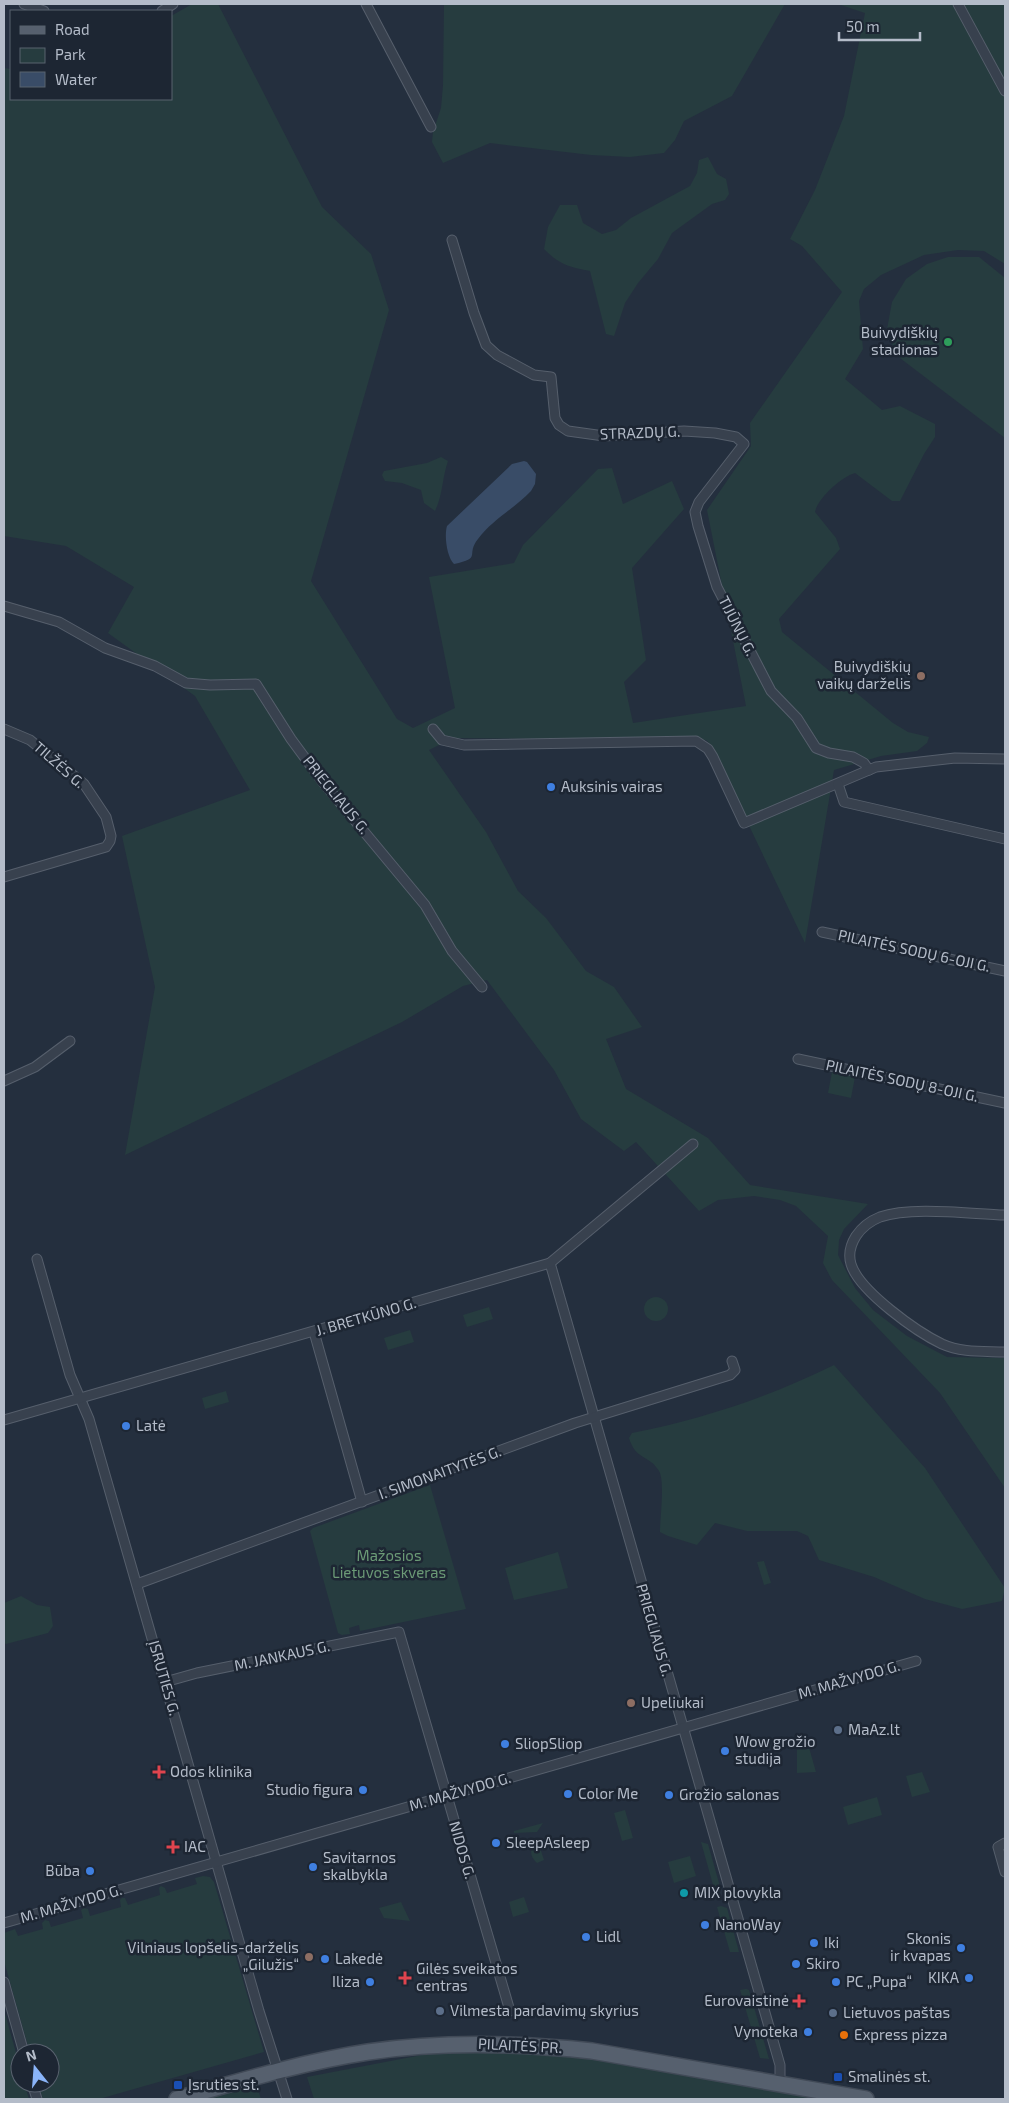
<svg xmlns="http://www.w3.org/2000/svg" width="1009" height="2103" font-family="'Exo 2',sans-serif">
<rect width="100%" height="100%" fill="#242f3e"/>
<g fill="#263c3f">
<path d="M192,4H218L322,207L371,254L389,310L311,581L397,719L413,728L455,708L429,577L514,563L523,545L598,469L612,468L623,504L672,481L684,509L632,568L646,660L624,682L633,723L746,706L707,510L751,446L750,423L842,292L802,246L790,239L815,190L844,116L865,13L838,4H1005V264L984,251L958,250L924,255L881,275L864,289L859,301L863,349L845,379L882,410L900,406L935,424V437L924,454L900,501H892L855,473C841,477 818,498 815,512L836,538L840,549L779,619L782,632L893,723L908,732L929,737L927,743L917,751L881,756L834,770L805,943L710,744L706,740L453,738L429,750L486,832L518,891L546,918L586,971L614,987L642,1027L606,1039L626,1089L708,1138L750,1185L868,1204L844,1229L839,1240L838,1255L855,1288L873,1310L907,1336L947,1357L1005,1358V1488L940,1393L832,1280L823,1263L828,1236L796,1206L780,1200L754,1196L718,1200L699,1211L636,1142L624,1151L581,1119L554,1070L487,980L463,986L402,1022L125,1155L155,987L122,836L250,790L195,696L108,633L134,587L66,546L4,536V68L11,69V99H171V16Z"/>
<polygon points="444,4 785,4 732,96 684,121 675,140 664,153 630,157 591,155 490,143 443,163 432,142 433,132 441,108 443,85"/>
<path d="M708,157L717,174L726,179L729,194L725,200L712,204L672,233L658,259L638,283L625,303L614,336L606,334L590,271C569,267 560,265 544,249L548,227L560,205H577L583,223L602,234L616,230L631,218L690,186L697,173L699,160Z"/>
<polygon points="948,257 979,257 1005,278 1005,438 896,355 887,329 892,302 906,279 927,264"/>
<path d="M441,457L448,461C442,478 443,495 435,511L424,503L421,490L402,483L385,481L382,475L384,471L427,463Z"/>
<polygon points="832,1072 855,1077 851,1098 828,1093"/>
<circle cx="656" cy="1309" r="12"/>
<polygon points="489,1307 493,1319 467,1327 463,1315"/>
<polygon points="410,1330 414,1342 388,1350 384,1338"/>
<path d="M834,1365L925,1468L1005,1588L1002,1601L962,1609L925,1599L874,1577L819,1560L808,1536L797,1531H747L715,1523L697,1545L668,1536L660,1532C660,1518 665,1481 659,1471C649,1454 636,1461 629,1438L632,1433C703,1419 769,1397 834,1365Z"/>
<polygon points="226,1391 229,1402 205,1409 202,1398"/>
<polygon points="430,1485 466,1609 360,1631 359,1625 349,1628 350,1634 342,1635 338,1633 310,1531 313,1528"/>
<polygon points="558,1552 568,1588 514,1600 505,1568"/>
<polygon points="764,1561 771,1583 764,1585 757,1562"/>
<polygon points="21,1596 37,1605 50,1607 53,1626 48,1633 6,1644 4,1643 4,1603"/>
<polygon points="808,1744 816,1772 797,1773 797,1747"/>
<polygon points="922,1772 930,1792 912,1797 906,1776"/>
<polygon points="877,1797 882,1815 848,1825 843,1807"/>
<polygon points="625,1810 633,1838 622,1841 614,1813"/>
<polygon points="543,1823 537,1832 514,1833 514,1831"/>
<path d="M538,1842L544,1860L537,1863C529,1856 529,1847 538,1842Z"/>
<polygon points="701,1842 708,1844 719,1883 719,1887 715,1892"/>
<polygon points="690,1856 696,1876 674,1883 668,1862"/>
<polygon points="203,1876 210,1877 214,1882 264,2052 99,2099 43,2099 38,2083 50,2083 50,2053 30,2053 4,1961 4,1933 15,1929 18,1936 43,1929 42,1923 45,1920 49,1921 51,1927 83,1918 81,1910 84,1908 88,1909 90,1916 121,1907 120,1900 122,1898 125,1898 128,1905 160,1895 159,1888 161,1886 165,1888 167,1893 197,1884 195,1878"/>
<polygon points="524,1897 529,1912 513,1917 509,1902"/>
<polygon points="401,1902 410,1921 384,1918 379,1908"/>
<polygon points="721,1906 727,1908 739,1952 730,1952 717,1907"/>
<polygon points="746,1989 749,1990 769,2059 760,2058 740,1990"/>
<polygon points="4,2010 20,2067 20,2083 24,2083 29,2099 4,2099"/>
<polygon points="445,2052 521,2052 597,2060 817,2099 314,2099 307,2077 427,2054"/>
<polygon points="256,2084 261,2099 202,2099"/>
</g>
<path fill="#394c67" d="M524,461L527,462L536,474L535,484L531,491C515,508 492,520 478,539C465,555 483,558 454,564C447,557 444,536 447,526L512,464Z"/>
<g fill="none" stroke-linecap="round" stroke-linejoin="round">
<g stroke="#565f6c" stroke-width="11">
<g id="street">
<polyline points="24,4 44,11"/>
<polyline points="366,4 431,127"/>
<polyline points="958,4 1005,91"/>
<polyline points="162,11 173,4"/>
<polyline points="452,240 474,313 486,345 497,355 534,375 551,377 555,418 559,425 568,431 604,436 684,431 715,433 736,437 744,444 699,502 695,512 698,526 717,587 771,691 797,718 816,748 829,753 853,757 864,763 869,770"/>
<polyline points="4,606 59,622 105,648 155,666 186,683 210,685 256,684 291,739 322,781 425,905 452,951 482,987"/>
<polyline points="4,729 30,740 84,784 106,817 111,836 110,841 106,847 4,877"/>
<polyline points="433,729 442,740 464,745 696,741 708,749 713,757 744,823 876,767 955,758 1005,759"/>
<polyline points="838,784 844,802 1005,839"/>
<polyline points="822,932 1005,971"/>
<polyline points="798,1059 1005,1103"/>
<polyline points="4,1081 35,1067 70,1041"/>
<path d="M1005,1215C970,1214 912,1206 880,1217C870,1221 862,1227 856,1236C851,1244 848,1254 851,1264C859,1291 917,1332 942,1344C962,1353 984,1351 1005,1352"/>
<polyline points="37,1259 70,1375 89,1419 259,2011 287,2099"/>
<polyline points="550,1263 780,2065 780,2084"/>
<polyline points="314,1332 362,1502"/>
<polyline points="4,1420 550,1263 693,1144"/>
<polyline points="137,1584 575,1423 730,1375 735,1370 732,1361"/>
<polyline points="165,1682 197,1673 399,1632 510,2011"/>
<polyline points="1005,1843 998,1847 1005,1872"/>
<polyline points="4,1923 916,1661"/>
<polyline points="4,1982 24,2053"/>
<polyline points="32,2083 37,2099"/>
</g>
</g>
<g stroke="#414a57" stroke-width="18">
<path id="primary" d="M177,2099C240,2081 303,2062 368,2052C443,2041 517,2043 592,2051L866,2099"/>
</g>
<use href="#street" stroke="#38414e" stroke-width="9"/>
<use href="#primary" stroke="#56606e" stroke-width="15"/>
</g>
<circle fill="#2e9e5b" stroke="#1d2633" stroke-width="2" cx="948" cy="342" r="5"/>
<g fill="#8d6e63" stroke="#1d2633" stroke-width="2">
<circle cx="921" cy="676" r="5"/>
<circle cx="631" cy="1703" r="5"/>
<circle cx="309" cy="1957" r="5"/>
</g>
<g fill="#3f7fe0" stroke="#1d2633" stroke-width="2">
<circle cx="551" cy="787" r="5"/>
<circle cx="126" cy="1426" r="5"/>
<circle cx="505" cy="1744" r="5"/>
<circle cx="725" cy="1751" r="5"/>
<circle cx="363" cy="1790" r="5"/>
<circle cx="568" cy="1794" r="5"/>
<circle cx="669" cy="1795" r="5"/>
<circle cx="496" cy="1843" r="5"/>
<circle cx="313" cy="1867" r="5"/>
<circle cx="90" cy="1871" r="5"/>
<circle cx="705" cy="1925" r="5"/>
<circle cx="586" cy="1937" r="5"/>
<circle cx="814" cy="1943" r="5"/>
<circle cx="961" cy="1948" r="5"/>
<circle cx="325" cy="1959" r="5"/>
<circle cx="796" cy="1964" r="5"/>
<circle cx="969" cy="1978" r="5"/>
<circle cx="370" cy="1982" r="5"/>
<circle cx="836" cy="1982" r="5"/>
<circle cx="808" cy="2032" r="5"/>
</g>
<g fill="#5c6f8a" stroke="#1d2633" stroke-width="2">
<circle cx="838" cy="1730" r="5"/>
<circle cx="440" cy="2011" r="5"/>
<circle cx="833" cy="2013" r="5"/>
</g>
<g fill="#e0444e" stroke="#1d2633" stroke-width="2">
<path d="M156.5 1764.5h5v5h5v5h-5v5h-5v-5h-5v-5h5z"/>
<path d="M170.5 1839.5h5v5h5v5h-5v5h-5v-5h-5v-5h5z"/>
<path d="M402.5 1970.5h5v5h5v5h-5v5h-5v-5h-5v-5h5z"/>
<path d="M796.5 1993.5h5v5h5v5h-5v5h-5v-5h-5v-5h5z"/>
</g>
<circle fill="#0f9aa8" stroke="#1d2633" stroke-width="2" cx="684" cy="1893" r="5"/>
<circle fill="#e8710a" stroke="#1d2633" stroke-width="2" cx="844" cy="2035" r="5"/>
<g fill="#1a4fb4" stroke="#1d2633" stroke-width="2">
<rect x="833" y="2072" width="10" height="10" rx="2.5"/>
<rect x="173" y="2080" width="10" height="10" rx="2.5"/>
</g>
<g text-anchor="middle" stroke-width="5" stroke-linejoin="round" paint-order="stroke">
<g font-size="15" fill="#b4bcc9" stroke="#1d2633" text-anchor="start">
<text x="938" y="338" text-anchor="end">Buivydiškių<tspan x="938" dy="17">stadionas</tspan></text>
<text x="911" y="672" text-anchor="end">Buivydiškių<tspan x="911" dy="17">vaikų darželis</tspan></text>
<text x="561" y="792">Auksinis vairas</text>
<text x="136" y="1431">Latė</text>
<text x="641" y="1708">Upeliukai</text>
<text x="848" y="1735">MaAz.lt</text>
<text x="735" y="1747">Wow grožio<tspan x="735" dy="17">studija</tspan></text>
<text x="515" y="1749">SliopSliop</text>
<text x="170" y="1777">Odos klinika</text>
<text x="353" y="1795" text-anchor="end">Studio figura</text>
<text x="578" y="1799">Color Me</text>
<text x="679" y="1800">Grožio salonas</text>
<text x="506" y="1848">SleepAsleep</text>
<text x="184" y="1852">IAC</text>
<text x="323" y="1863">Savitarnos<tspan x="323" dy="17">skalbykla</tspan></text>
<text x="80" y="1876" text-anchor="end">Būba</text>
<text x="694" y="1898">MIX plovykla</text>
<text x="715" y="1930">NanoWay</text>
<text x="596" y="1942">Lidl</text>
<text x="951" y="1944" text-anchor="end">Skonis<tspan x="951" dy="17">ir kvapas</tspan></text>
<text x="824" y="1948">Iki</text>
<text x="299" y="1953" text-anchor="end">Vilniaus lopšelis-darželis<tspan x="299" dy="17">„Gilužis“</tspan></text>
<text x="335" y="1964">Lakedė</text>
<text x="806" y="1969">Skiro</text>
<text x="416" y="1974">Gilės sveikatos<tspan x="416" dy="17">centras</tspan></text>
<text x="959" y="1983" text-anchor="end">KIKA</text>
<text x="360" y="1987" text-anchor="end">Iliza</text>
<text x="846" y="1987">PC „Pupa“</text>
<text x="789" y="2006" text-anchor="end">Eurovaistinė</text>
<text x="450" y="2016">Vilmesta pardavimų skyrius</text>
<text x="843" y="2018">Lietuvos paštas</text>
<text x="798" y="2037" text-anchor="end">Vynoteka</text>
<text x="854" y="2040">Express pizza</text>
<text x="848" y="2082">Smalinės st.</text>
<text x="188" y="2090">Įsruties st.</text>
</g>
<g font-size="15" fill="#b4bcc9" stroke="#1d2633">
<text transform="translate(640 433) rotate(-2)" y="5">STRAZDŲ G.</text>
<text transform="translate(737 626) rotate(63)" y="5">TIJŪNŲ G.</text>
<text transform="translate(59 765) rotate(41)" y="5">TILŽĖS G.</text>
<text transform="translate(336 795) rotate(51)" y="5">PRIEGLIAUS G.</text>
<text transform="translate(914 951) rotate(12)" y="5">PILAITĖS SODŲ 6-OJI G.</text>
<text transform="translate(902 1081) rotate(12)" y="5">PILAITĖS SODŲ 8-OJI G.</text>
<text transform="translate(366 1317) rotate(-16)" y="5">J. BRETKŪNO G.</text>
<text transform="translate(440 1473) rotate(-20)" y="5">I. SIMONAITYTĖS G.</text>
<text transform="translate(654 1630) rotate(74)" y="5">PRIEGLIAUS G.</text>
<text transform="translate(282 1656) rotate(-12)" y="5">M. JANKAUS G.</text>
<text transform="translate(164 1678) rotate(74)" y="5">ĮSRUTIES G.</text>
<text transform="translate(849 1680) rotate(-16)" y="5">M. MAŽVYDO G.</text>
<text transform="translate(460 1792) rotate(-16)" y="5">M. MAŽVYDO G.</text>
<text transform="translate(462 1850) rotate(74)" y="5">NIDOS G.</text>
<text transform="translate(71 1904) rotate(-16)" y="5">M. MAŽVYDO G.</text>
<text transform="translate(520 2046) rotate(3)" y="5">PILAITĖS PR.</text>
</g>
<g font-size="15" fill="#6b9a76" stroke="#1d2633">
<text x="389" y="1561">Mažosios<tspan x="389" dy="17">Lietuvos skveras</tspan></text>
</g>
</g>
<rect width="1009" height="2103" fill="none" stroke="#b4bcc9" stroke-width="10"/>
<rect x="10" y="10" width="162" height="90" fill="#1d2633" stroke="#59626f"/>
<rect x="20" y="26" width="25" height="8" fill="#56606e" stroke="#59626f"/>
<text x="55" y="35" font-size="15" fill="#b4bcc9">Road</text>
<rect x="20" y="48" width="25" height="15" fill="#263c3f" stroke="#59626f"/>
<text x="55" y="60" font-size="15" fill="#b4bcc9">Park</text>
<rect x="20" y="72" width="25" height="15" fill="#394c67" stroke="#59626f"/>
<text x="55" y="85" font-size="15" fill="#b4bcc9">Water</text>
<g transform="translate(35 2068) rotate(343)"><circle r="24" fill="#1d2633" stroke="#59626f"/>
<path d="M0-4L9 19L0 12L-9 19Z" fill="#8ab4f8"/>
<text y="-8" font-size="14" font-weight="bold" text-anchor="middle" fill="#b4bcc9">N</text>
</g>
<path d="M839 32v8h81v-8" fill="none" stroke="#b4bcc9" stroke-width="2.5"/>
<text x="846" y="32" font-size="15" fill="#b4bcc9" stroke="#1d2633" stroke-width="4" paint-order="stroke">50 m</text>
</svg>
